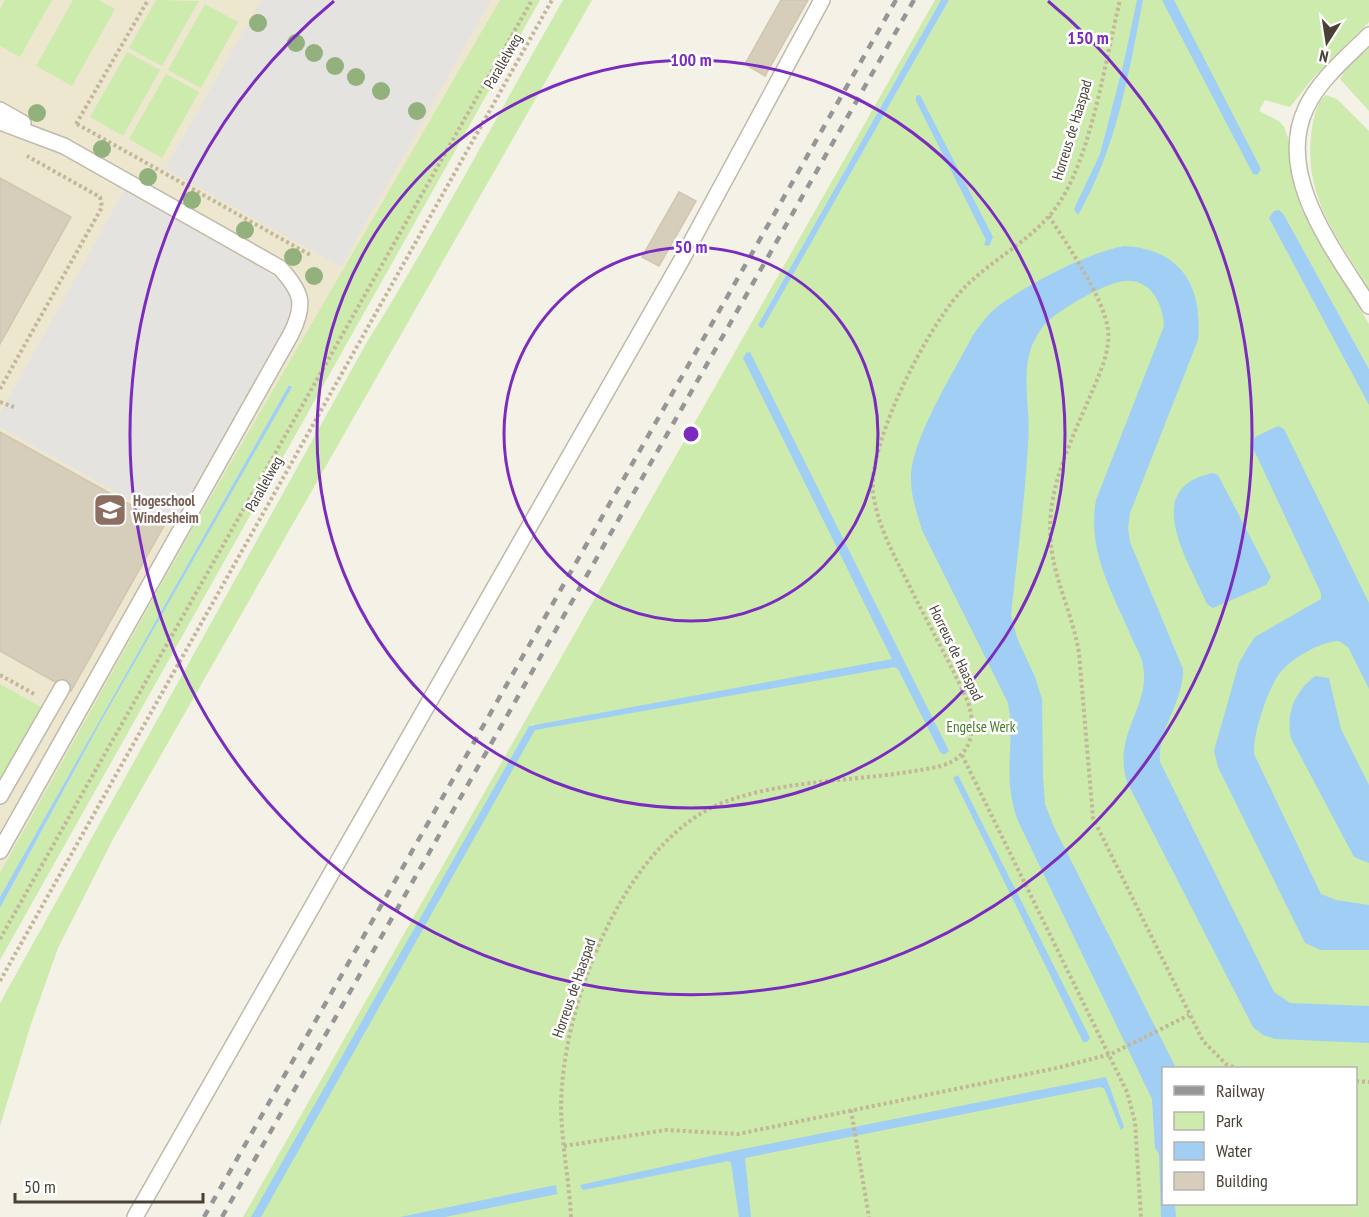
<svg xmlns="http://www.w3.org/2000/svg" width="1369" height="1217" font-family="'PT Sans Narrow',sans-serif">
<rect width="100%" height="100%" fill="#f4f1e7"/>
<polygon fill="#eee7d0" points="0,0 511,0 0,901"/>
<g fill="#ccebad" fill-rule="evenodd">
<polygon points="5,0 52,0 20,57 0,46 0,9"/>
<polygon points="73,0 99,0 115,9 72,86 36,66"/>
<polygon points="156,0 199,1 162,66 129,48"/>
<polygon points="500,0 540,0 0,960 0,908 100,723 292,385 289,385 0,897 0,873 194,526"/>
<path d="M563,0H592L113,839L58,948L31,1024L0,1126V1003L367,342C437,230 498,114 563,0Z"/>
<path d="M935,0H941L758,325L762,328L949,0H1369V22L1313,78L1290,107L1265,100L1259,111L1279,121L1284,127L1288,138L1294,186L1301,208L1369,324V369L1284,215L1369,388V1217H243ZM535,723L354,1038L529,726ZM1164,1068H1356V1204H1164Z"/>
<polygon points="205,4 238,22 201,88 168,70"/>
<polygon points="1369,47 1369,111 1340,79 1345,71"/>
<polygon points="127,52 160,70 123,136 90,117"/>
<polygon points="166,74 199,92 162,158 129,139"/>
<path d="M1326,95L1337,99L1369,131V289C1336,234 1302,196 1312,128C1314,116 1316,103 1326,95Z"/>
<polygon points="0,684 41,707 0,780"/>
</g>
<g fill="#e5e3df">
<polygon points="261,0 491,0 341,267 165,169"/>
<polygon points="124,191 265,270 282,283 289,293 291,304 285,326 173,524 0,427 0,414"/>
</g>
<g fill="#a0cef4">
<polygon points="941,0 949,0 762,329 758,325"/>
<path d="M1137,0H1143C1129,73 1116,150 1078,215L1074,209L1100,154L1123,66Z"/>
<polygon points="1162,0 1174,0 1261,169 1257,175 1253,174"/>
<polygon points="920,95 993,237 989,246 984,245 986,240 916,101 916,96"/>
<polygon points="1279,210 1284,215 1369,369 1369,405 1269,218 1274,211"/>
<path d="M1124,246C1181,249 1203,286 1198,340L1130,513L1128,528L1130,542L1183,669C1184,702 1157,729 1160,762L1274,992L1290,1003L1369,1006V1043L1276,1039L1263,1035L1253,1027L1127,782C1112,733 1151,707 1143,666C1142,656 1135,646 1131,636C1112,591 1087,551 1096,500L1164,326C1163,304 1151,278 1124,281C1105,283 1058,310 1045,324C1039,331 1034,340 1031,348C1021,377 1031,412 1028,443C1025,500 1017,558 1011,615L1017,638L1035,677L1042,699L1043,777L1045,804L1054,827L1176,1068H1164V1204H1175L1176,1217H1161L1159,1154L1155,1148L1152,1099L1018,821C1001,775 1016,746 1008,703L922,530C917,513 911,497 911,480C910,441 954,372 973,335C981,324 989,312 1001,304C1032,282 1087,253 1124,246Z"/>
<polygon points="750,352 949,751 944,755 940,752 898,669 894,667 535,730 261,1217 251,1217 529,726 892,659 743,358 746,353"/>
<polygon points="289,385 292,387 100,723 0,908 0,897 9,881"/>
<path d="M1278,426L1284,429L1369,603V689L1348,647L1339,641C1321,641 1290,659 1279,674C1267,691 1253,734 1254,754L1321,894L1336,900L1369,905V950H1321L1305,943L1218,767L1214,751L1239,663L1247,649L1255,637L1321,599V593L1252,446L1255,437Z"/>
<path d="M1213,473L1218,475L1271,577L1266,585L1213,608L1207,604C1189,561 1139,488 1213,473Z"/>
<path d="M1315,676L1329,678L1341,729L1369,785V863L1354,857L1291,738C1286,712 1294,693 1315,676Z"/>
<polygon points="958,775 1090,1038 1087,1042 1083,1042 961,794 953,778"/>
<polygon points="1106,1077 1124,1127 1121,1130 1104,1088 1099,1087 745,1158 751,1217 739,1217 731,1163 728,1161 583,1190 580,1185 738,1150"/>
<polygon points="556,1185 557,1194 445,1217 400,1217"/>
</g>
<g fill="#d7cdbb" stroke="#d2c5ae" stroke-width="1.5">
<polygon points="781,0 808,0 765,76 745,64"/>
<polygon points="0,178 71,217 0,344"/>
<polygon points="679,192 696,201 659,266 642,257"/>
<polygon points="0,432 165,524 71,691 0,651"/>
</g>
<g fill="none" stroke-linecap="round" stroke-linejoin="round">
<g stroke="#c0b9a9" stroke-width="18">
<g id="lane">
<path d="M1369,35C1347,57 1319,80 1306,108C1274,176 1336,252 1369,306"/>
<polyline points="0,110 23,123"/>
<path d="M0,122L64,146L280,268C302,292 306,304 291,334L0,851"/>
<polyline points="0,796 62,688"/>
<polyline points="135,1217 681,261 822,0"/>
</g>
</g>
<g stroke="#c3b699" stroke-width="4" stroke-dasharray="3 3" stroke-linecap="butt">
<polyline points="76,124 148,0"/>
<polyline points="77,124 312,256"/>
<path d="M1049,216C1067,245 1103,296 1108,329C1111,351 1099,375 1091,394C1075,432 1056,470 1051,511C1045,568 1070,600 1079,653L1093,818L1203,1041L1226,1064L1236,1068"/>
<polyline points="0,389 102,207 100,197 27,156"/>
<polyline points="0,402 14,407"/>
<polyline points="0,675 36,695"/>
<polyline points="962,755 1127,1092 1135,1122 1141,1217"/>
<polyline points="0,939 532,0"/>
<polyline points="0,981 552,0"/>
<polyline points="1356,1081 1369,1082"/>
<polyline points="851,1110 869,1217"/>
<polyline points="564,1146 666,1130 738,1134 1057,1068 1111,1054 1189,1015"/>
<path d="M571,1217C569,1174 558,1129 562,1086C569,990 629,836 727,801C796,777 870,782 941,766C972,757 977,730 968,702C950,662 928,624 909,585C894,555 877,525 873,492C868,441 931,319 967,285C997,256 1039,236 1061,200C1092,151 1106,58 1120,0"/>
</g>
<use href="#lane" stroke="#fff" stroke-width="15"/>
<g stroke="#969696" stroke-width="4.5" stroke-dasharray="8 8" stroke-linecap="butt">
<polyline points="204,1217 896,0"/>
<polyline points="222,1217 914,0"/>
</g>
</g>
<g fill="#93b17c">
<circle cx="258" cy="23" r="9"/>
<circle cx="296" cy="43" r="9"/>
<circle cx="314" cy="53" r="9"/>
<circle cx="335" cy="66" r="9"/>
<circle cx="356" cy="77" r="9"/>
<circle cx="381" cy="91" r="9"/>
<circle cx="417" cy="111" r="9"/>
<circle cx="37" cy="113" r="9"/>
<circle cx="102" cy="149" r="9"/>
<circle cx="148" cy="177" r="9"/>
<circle cx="192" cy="200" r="9"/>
<circle cx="245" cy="230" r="9"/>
<circle cx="293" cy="257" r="9"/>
<circle cx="314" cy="276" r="9"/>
</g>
<g fill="none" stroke="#7b2cbf" stroke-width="3">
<circle cx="691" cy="434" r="187"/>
<circle cx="691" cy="434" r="374"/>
<path d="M1048 1A561 561 0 1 1 334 1"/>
</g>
<defs>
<g id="university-square" transform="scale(1.725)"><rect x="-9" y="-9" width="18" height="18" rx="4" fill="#8d6e63" stroke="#fff"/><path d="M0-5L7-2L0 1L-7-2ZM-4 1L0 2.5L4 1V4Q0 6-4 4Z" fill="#fff"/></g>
</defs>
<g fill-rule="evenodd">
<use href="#university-square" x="110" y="510"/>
</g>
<g text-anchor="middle" stroke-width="5" stroke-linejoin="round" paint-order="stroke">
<g font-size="15" fill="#484135" stroke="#fff">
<text transform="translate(503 61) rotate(-60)" y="5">Parallelweg</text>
<text transform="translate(1072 130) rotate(-73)" y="5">Horreus de Haaspad</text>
<text transform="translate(264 484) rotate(-61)" y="5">Parallelweg</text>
<text transform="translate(956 653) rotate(64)" y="5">Horreus de Haaspad</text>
<text transform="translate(574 988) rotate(-71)" y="5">Horreus de Haaspad</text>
</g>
<g font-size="15" font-weight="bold" fill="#785e54" stroke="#fff" text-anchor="start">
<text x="133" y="506">Hogeschool<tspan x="133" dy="17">Windesheim</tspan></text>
</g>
<g font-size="15" fill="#437d25" stroke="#fff">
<text x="981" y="732">Engelse Werk</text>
</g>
</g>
<circle cx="691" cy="434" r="9" fill="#7b2cbf" stroke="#fff" stroke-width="3"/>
<g font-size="18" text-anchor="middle" font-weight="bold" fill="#7b2cbf" stroke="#fff" stroke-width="5" stroke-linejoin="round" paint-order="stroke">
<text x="1088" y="44">150 m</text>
<text x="691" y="66">100 m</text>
<text x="691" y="253">50 m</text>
</g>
<rect x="1162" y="1067" width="195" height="138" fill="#ffffff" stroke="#b6b3ae" stroke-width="1.5"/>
<rect x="1174" y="1086" width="30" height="9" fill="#969696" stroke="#b6b3ae" stroke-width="1.5"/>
<text x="1216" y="1097" font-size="18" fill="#484135">Railway</text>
<rect x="1174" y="1112" width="30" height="18" fill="#ccebad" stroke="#b6b3ae" stroke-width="1.5"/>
<text x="1216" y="1127" font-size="18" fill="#484135">Park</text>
<rect x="1174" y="1142" width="30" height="18" fill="#a0cef4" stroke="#b6b3ae" stroke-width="1.5"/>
<text x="1216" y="1157" font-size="18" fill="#484135">Water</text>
<rect x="1174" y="1172" width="30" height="18" fill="#d7cdbb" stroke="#b6b3ae" stroke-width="1.5"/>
<text x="1216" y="1187" font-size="18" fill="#484135">Building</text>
<g transform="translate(1327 42) rotate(192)" stroke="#ffffff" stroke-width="4.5" paint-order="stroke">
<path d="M0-4.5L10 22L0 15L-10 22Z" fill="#484135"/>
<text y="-9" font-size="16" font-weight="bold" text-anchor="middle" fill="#484135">N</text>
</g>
<path d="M15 1193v9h188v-9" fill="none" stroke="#484135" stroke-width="3"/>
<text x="24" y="1193" font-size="18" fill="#484135" stroke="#ffffff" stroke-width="4.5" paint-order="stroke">50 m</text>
</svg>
